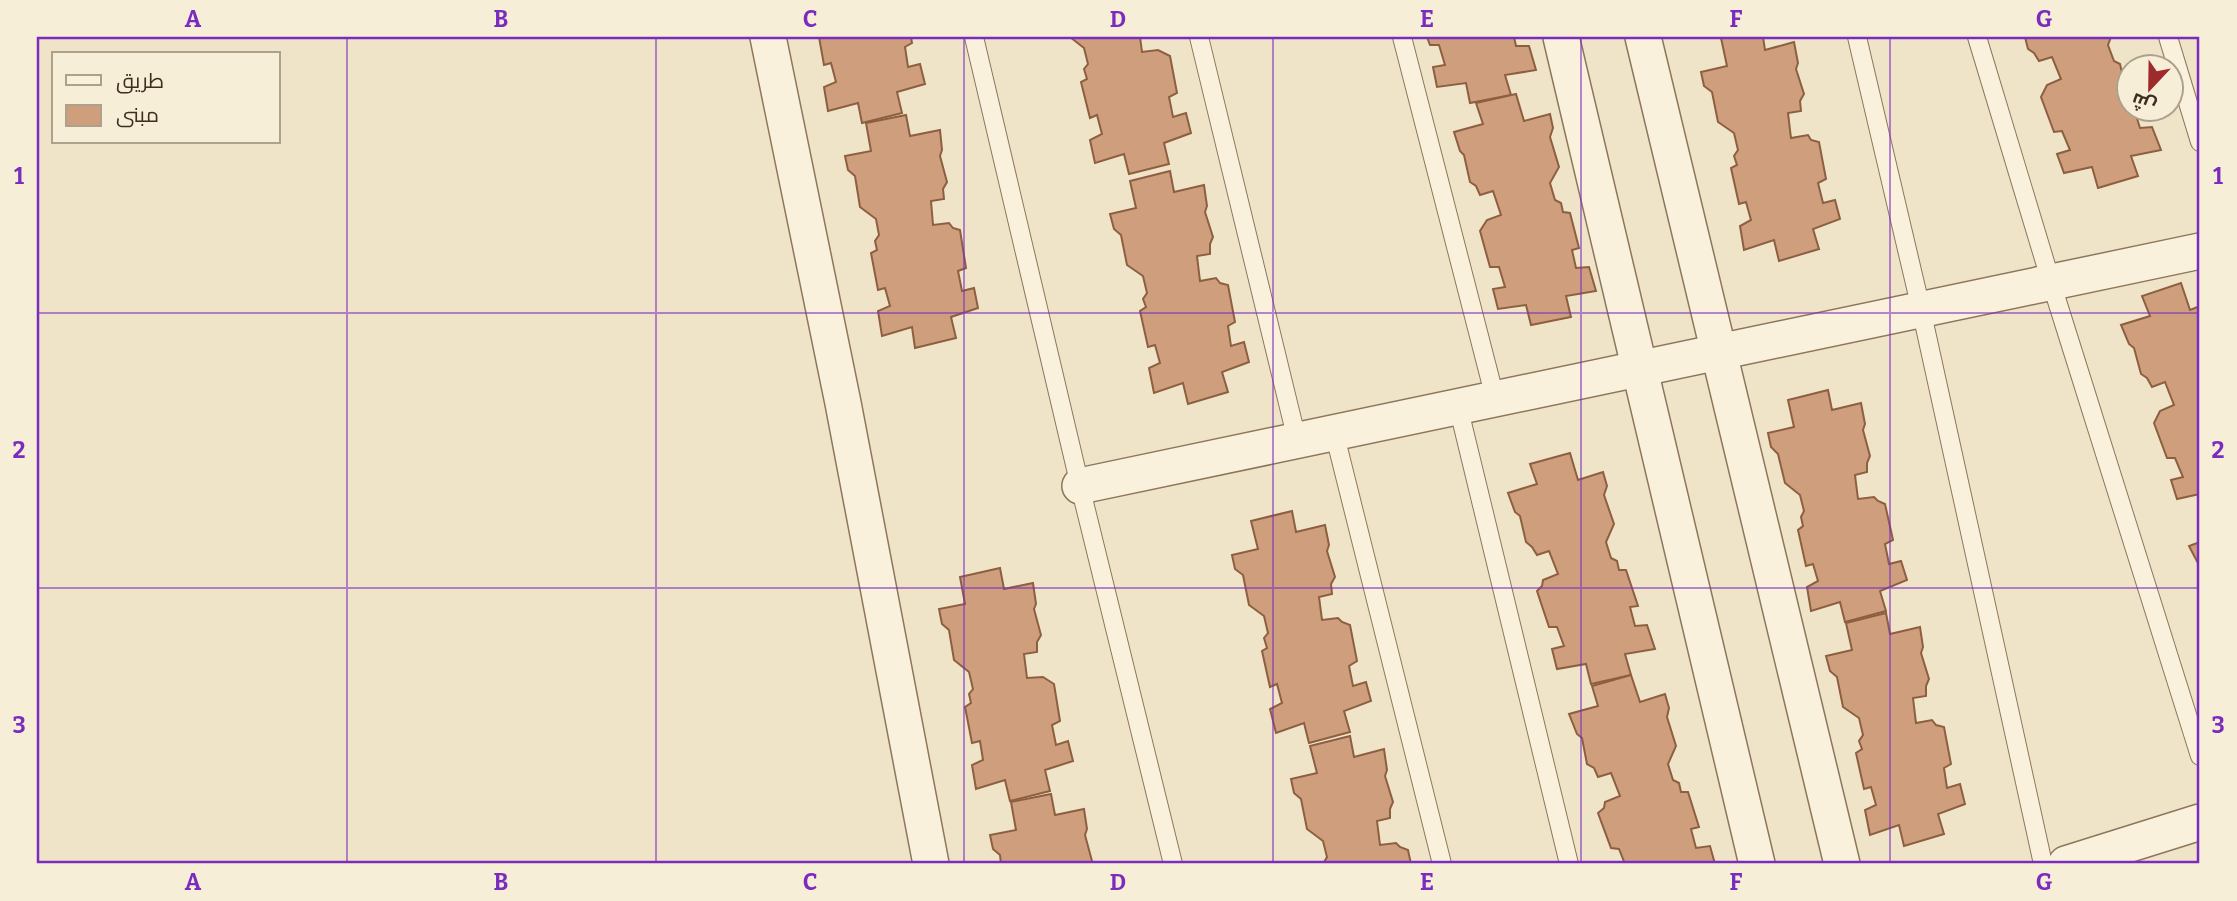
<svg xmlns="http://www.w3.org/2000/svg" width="2237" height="901" font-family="Bitter,Cairo,serif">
<rect width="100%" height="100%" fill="#f0e4c8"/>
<g fill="#cf9f7d" stroke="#8d5f41" stroke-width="2">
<polygon points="819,37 911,37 912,43 905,47 908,67 920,64 925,84 897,92 902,113 862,123 858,103 828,111 824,87 836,82 831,63 824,65"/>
<polygon points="1070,37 1140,37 1142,52 1158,50 1170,56 1177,93 1169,97 1173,117 1186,113 1191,133 1164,143 1169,164 1129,174 1124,154 1095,163 1090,140 1102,134 1097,115 1090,118 1081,82 1087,79 1084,69 1088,64 1084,48"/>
<polygon points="1427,37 1514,37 1516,46 1529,46 1536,70 1505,75 1511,95 1470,103 1466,83 1437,87 1433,67 1445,65 1439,45 1430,45"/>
<polygon points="1727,37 1763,37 1765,50 1794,42 1798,63 1796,69 1804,94 1800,101 1801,111 1788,113 1791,138 1808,135 1811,140 1819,142 1826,179 1818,183 1823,203 1835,200 1840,219 1813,229 1819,249 1779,261 1774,240 1744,250 1740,226 1751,220 1746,202 1739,204 1731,168 1737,165 1734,156 1738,150 1734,133 1718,122 1712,92 1704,86 1701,72 1727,66 1721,38"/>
<polygon points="2025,37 2111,37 2108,45 2114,61 2120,64 2122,73 2128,73 2128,108 2137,108 2134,109 2140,128 2152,127 2161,150 2131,156 2138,176 2098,188 2092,167 2064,173 2057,154 2070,150 2062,131 2054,132 2041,97 2047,85 2061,79 2052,57 2039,61 2034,53 2028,49"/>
<polygon points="1516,94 1524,121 1550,114 1553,128 1550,137 1559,167 1550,183 1555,200 1561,203 1563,212 1570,213 1579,248 1572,250 1576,268 1589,267 1596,291 1566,296 1571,317 1531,325 1526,305 1498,309 1493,289 1505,287 1499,267 1490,267 1480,231 1487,220 1501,215 1493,191 1480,195 1476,186 1470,182 1464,155 1460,151 1454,132 1483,124 1476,103"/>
<polygon points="906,115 910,136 940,130 942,150 940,156 947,182 943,189 944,199 931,201 933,225 949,223 953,228 960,230 966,268 958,271 962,291 974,288 978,308 951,317 956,338 915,348 912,327 882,336 878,311 890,306 885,288 878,290 871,253 877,250 875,241 879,235 876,219 860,207 855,176 848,170 845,156 871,151 866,123"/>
<polygon points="1170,171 1174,192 1204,185 1207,206 1205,212 1213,237 1210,244 1210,254 1197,256 1200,281 1216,278 1220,283 1228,285 1235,322 1228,326 1231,346 1244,342 1249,362 1222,372 1228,392 1188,404 1183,383 1154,393 1149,368 1160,363 1155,345 1148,347 1140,311 1146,307 1143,299 1147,293 1143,276 1127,265 1121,235 1114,229 1110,214 1136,208 1130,181"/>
<polygon points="2181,283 2190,310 2200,306 2200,494 2177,499 2171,480 2183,477 2175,458 2167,458 2154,423 2160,411 2174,405 2165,382 2152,387 2147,378 2141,374 2134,348 2129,344 2121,325 2150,316 2142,296"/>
<polygon points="1828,390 1832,410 1861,403 1865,424 1863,430 1870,456 1867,463 1867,472 1855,475 1858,499 1874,497 1878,501 1885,504 1893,540 1885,544 1889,564 1901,561 1907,580 1880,591 1886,611 1845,622 1840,602 1811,611 1807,587 1818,581 1813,564 1806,566 1798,530 1803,526 1801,517 1804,511 1800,495 1785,483 1778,454 1771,447 1768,433 1794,427 1788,400"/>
<polygon points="1570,453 1578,480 1603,472 1607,486 1604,495 1614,524 1606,542 1611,558 1617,561 1619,570 1626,570 1638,606 1630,607 1635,626 1647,625 1655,649 1625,654 1631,675 1591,684 1586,664 1557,669 1552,649 1564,646 1557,627 1549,627 1537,591 1542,586 1543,580 1558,574 1549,551 1537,555 1532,547 1526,542 1520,516 1515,512 1508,493 1537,484 1530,464"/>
<polygon points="1292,511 1296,532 1325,525 1329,545 1327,551 1335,577 1331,584 1332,594 1319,597 1322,620 1338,618 1342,622 1350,625 1357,661 1349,666 1353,686 1366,682 1371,701 1344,711 1350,732 1309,743 1304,723 1276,733 1270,709 1282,703 1277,684 1270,687 1262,651 1267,648 1264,638 1268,633 1264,616 1249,605 1243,575 1235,569 1232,555 1258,549 1251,521"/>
<polygon points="2200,542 2200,567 2189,546"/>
<polygon points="1000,568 1004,589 1033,583 1036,604 1034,609 1041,635 1037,642 1037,652 1024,654 1027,678 1043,677 1054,684 1060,721 1052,725 1056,745 1068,741 1073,761 1045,770 1050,791 1010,801 1005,780 976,789 972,765 983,760 980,741 972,743 965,707 971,703 969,694 973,689 969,672 954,660 949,630 942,624 939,609 965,604 960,577"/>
<polygon points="1886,613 1890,634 1920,627 1923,647 1921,653 1929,679 1926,686 1926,696 1913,698 1916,723 1932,720 1936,725 1944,727 1951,764 1944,768 1947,788 1960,784 1965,804 1938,814 1944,834 1904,846 1899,825 1870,835 1865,810 1876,805 1871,787 1864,789 1856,753 1862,749 1859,741 1863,735 1859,718 1843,707 1837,677 1830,671 1826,656 1852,650 1846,623"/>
<polygon points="1631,675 1640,702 1665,694 1669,708 1667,717 1676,746 1668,764 1673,780 1679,783 1681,792 1688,792 1699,827 1691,829 1696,848 1710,846 1715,864 1625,864 1619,849 1611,848 1598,813 1604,808 1605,802 1620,796 1611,773 1598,777 1594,768 1587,764 1582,738 1577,734 1569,714 1598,706 1592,686"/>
<polygon points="1350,736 1354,757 1384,749 1387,770 1385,776 1393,802 1390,809 1390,818 1377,821 1380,845 1396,843 1400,847 1408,850 1411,864 1323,864 1327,857 1323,841 1307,829 1301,799 1294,793 1291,779 1317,773 1310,746"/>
<polygon points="1051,794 1055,815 1084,809 1087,829 1085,835 1092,861 1090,864 1001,864 1000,855 993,849 990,835 1016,830 1011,802"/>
</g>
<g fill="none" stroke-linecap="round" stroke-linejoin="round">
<g stroke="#8d765c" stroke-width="20">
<g id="service">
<polyline points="974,37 1080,486 1173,864"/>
<polyline points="1199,37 1297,440"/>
<polyline points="1402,37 1495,398"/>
<polyline points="1857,37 1921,309 2043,864"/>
<polyline points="1977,37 2051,282 2200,756"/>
<polyline points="2168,37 2200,142"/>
<polyline points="1458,406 1569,864"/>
<polyline points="1334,432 1442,864"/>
</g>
</g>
<g stroke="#8d765c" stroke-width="38">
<g id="minor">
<polyline points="768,37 843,403 931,864"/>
<polyline points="1561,37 1757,864"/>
<polyline points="1643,37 1842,864"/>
<polyline points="1080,486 2200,251"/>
<polyline points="2066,864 2200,822"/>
</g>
</g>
<use href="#service" stroke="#faf1dc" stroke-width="18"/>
<use href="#minor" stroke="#faf1dc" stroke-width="35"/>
</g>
<path fill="none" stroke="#7b2cbf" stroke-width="2" stroke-opacity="0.55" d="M347,37V864M656,37V864M964,37V864M1273,37V864M1581,37V864M1890,37V864M37,313H2200M37,588H2200"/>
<rect width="2237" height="901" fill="none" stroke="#f7eed8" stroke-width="77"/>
<rect x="52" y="52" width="228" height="91" fill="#f7eed8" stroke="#ada18e" stroke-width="2"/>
<rect x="66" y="75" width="35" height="10" fill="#faf1dc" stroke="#ada18e" stroke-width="2"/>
<text x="116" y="88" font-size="21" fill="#3d2e20">طريق</text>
<rect x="66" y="105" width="35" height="21" fill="#cf9f7d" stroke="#ada18e" stroke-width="2"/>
<text x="116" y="122" font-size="21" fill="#3d2e20">مبنى</text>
<g transform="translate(2150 88) rotate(202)"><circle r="33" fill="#f7eed8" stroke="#ada18e" stroke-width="2"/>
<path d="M0-5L12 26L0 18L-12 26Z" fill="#9e2a2b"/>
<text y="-10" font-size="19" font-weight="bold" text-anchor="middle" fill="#3d2e20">ش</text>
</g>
<rect x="38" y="38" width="2160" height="824" fill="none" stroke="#7b2cbf" stroke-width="2.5"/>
<g font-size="23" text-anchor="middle" font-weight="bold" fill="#7b2cbf">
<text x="193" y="27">A</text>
<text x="501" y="27">B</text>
<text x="810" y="27">C</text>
<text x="1118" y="27">D</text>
<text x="1427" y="27">E</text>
<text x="1736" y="27">F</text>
<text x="2044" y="27">G</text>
<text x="19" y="184">1</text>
<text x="2218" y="184">1</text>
<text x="19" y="458">2</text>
<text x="2218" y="458">2</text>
<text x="19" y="733">3</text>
<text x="2218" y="733">3</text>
<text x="193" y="890">A</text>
<text x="501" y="890">B</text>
<text x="810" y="890">C</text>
<text x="1118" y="890">D</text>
<text x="1427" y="890">E</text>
<text x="1736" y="890">F</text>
<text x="2044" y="890">G</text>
</g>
</svg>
